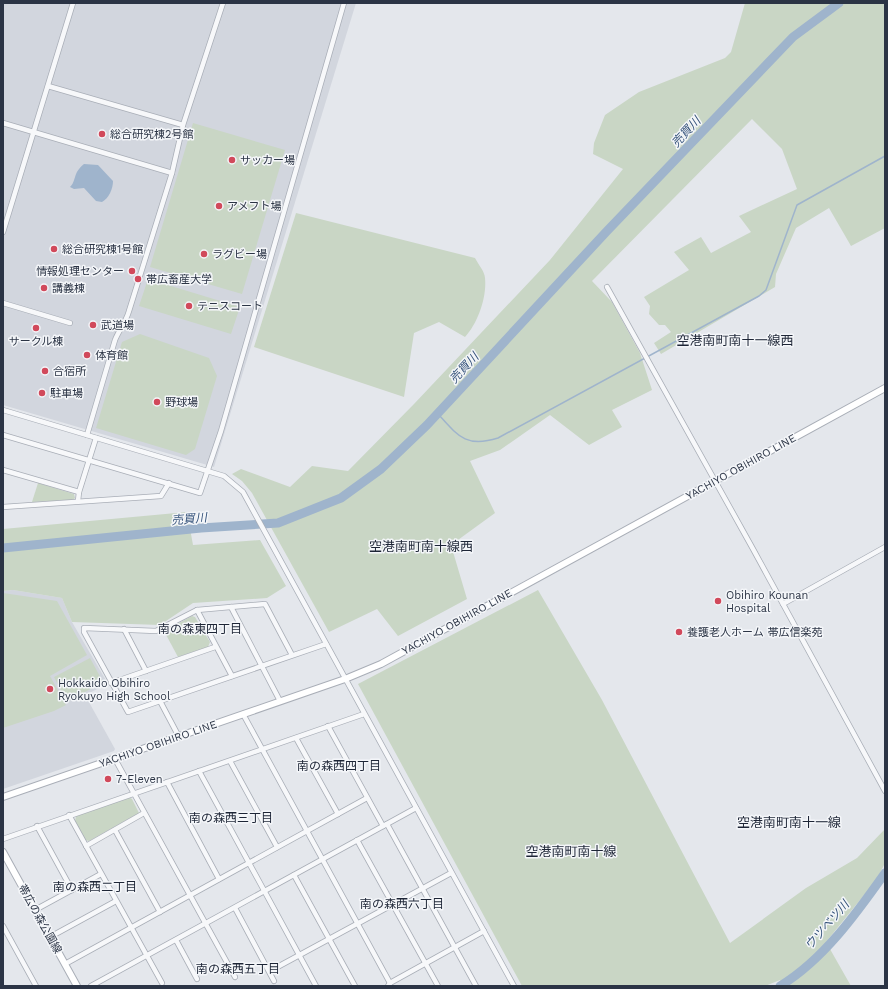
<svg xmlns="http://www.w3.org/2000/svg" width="888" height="989" viewBox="0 0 888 989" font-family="'Work Sans','Noto Sans JP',sans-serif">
<rect width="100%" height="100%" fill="#e4e7ec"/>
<!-- built -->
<g fill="#d2d6de">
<polygon points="3,3 356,3 214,467 3,405"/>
<polygon points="13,590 62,598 72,622 108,684 85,695 115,749 114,751 3,789 3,591"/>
</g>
<!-- green -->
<g fill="#c9d6c5">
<polygon points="745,3 885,3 885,228 851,246 829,208 796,228 776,274 775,287 661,354 654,343 671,332 665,325 659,325 649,314 650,306 644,297 689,270 674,252 701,237 711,253 751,232 739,216 797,189 782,149 752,119 592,281 612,302 640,353 652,390 612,410 622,427 589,445 550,415 500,450 470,461 495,513 451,545 467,599 398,636 377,609 329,632 252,493 242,481 232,474 241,469 290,487 312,466 348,471 414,404 550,260 623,169 593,154 594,143 605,115 639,92 725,58 731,52"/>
<polygon points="193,123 285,150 242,294 150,267"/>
<path d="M296 213 475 258C478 264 485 272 485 278 487 297 478 323 465 337L439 322 414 333 404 397 254 347Z"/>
<polygon points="148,279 240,307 231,334 139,306"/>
<polygon points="140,334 209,358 217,376 195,449 186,455 96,428 122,342"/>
<polygon points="38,483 74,494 75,498 73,500 32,502"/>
<polygon points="187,512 193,545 260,540 286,586 267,598 193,603 160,625 72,622 62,598 13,590 3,591 3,529"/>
<polygon points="538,590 602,700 730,943 806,888 857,858 885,829 885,863 877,879 826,942 851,986 783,986 780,980 765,986 522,986 358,684"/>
<polygon points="3,593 57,601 87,655 50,676 66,705 54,711 3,728"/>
<polygon points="192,616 195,617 210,642 208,647 178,657 164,631"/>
<polygon points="90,658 103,682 67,702 54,677"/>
<polygon points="129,797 132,799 139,813 89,841 85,840 75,821 76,816"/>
</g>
<!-- water -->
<path fill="#9fb4cc" d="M84 164 98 165 113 181C113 189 109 198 102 202L96 201 84 188 74 189 70 187C77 180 72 174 84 164Z"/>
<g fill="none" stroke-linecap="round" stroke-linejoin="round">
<!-- stream -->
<path stroke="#9fb4cc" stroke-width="1.5" d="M438 414C458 436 466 448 498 438L759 296 766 290 797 205 885 156"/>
<!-- river -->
<g stroke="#9fb4cc" stroke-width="9">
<polyline points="3,548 201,528 278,523 341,498 381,469 427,425 607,231 793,37 839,3"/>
<path d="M780 986C823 960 856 914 885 873"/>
</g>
<defs>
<g id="minor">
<polyline points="48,86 183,125"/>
<polyline points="3,123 172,173"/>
<polyline points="3,232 73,3"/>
<polyline points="607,287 753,549 885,791"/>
<polyline points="3,303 70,323"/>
<polyline points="3,410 224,476 243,492 514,986"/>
<polyline points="3,435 200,493 221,431 344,3"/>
<path d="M87 435 115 340C119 330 126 322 129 311L172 173 183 125 223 3"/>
<polyline points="3,470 79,492"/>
<polyline points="78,501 79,492 96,438"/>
<polyline points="3,507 161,496 169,483"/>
<polyline points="783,604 885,547"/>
<polyline points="231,607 280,701"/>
<polyline points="197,610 232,676"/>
<polyline points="124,629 146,671"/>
<polyline points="292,655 265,604 197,610 156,631 84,628 84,632 128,712 326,644"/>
<polyline points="111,683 215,647"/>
<polyline points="160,701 179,737"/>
<polyline points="243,714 390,983"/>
<polyline points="328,726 383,826"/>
<polyline points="296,738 338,814"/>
<polyline points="115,759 235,977"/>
<polyline points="230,761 277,847"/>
<polyline points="199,771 316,986"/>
<polyline points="167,782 219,879"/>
<polyline points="69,815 162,983"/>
<polyline points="387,824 476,986"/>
<polyline points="37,826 72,890"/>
<polyline points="115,830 160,912"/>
<polyline points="3,839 364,714"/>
<polyline points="357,840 438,986"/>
<polyline points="86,846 144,813"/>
<polyline points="294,875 355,986"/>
<polyline points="235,908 274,981"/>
<polyline points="35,910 101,874"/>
<polyline points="3,926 36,986"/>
<polyline points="50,937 116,901"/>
<polyline points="176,940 197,979"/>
<polyline points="65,964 367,798"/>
<polyline points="270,971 451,873"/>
<polyline points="91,986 416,808"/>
<polyline points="388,986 390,983 484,931"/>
</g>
<g id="secondary">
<polyline points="3,797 345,679 381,664 885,388"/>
<polyline points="3,852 77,986"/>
</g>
</defs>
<!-- minor casing -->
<use href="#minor" stroke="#a9aeb7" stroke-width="6"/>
<!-- secondary casing -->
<use href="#secondary" stroke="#a9aeb7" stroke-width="8"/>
<!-- minor -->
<use href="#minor" stroke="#f7f8fa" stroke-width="4.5"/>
<!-- secondary -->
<use href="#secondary" stroke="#fff" stroke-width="6"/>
</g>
<!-- markers -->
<g fill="#d1495b" stroke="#f4f6f9" stroke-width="1.5">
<circle cx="102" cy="134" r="4"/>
<circle cx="232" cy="160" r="4"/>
<circle cx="219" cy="206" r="4"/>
<circle cx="54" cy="249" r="4"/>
<circle cx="204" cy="254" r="4"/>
<circle cx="132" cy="271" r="4"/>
<circle cx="138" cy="279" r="4"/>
<circle cx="44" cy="288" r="4"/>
<circle cx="189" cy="306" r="4"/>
<circle cx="93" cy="325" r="4"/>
<circle cx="36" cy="328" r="4"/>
<circle cx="87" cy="355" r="4"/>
<circle cx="45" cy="371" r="4"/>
<circle cx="42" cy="393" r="4"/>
<circle cx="157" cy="402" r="4"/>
<circle cx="718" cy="601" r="4"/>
<circle cx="679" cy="632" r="4"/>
<circle cx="50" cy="689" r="4"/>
<circle cx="108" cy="779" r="4"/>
</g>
<g text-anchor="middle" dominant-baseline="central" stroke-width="3" stroke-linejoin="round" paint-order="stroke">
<!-- poi labels -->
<g font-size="11" fill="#2b3445" stroke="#f4f6f9" text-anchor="start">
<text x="110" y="134">総合研究棟2号館</text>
<text x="240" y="160">サッカー場</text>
<text x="227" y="206">アメフト場</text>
<text x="62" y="249">総合研究棟1号館</text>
<text x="212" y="254">ラグビー場</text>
<text x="124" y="271" text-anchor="end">情報処理センター</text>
<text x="146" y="279">帯広畜産大学</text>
<text x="52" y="288">講義棟</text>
<text x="197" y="306">テニスコート</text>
<text x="101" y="325">武道場</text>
<text x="36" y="341" text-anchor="middle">サークル棟</text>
<text x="95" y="355">体育館</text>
<text x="53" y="371">合宿所</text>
<text x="50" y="393">駐車場</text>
<text x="165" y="402">野球場</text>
<text x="726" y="595">Obihiro Kounan<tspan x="726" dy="13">Hospital</tspan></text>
<text x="687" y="632">養護老人ホーム 帯広信楽苑</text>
<text x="58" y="683">Hokkaido Obihiro<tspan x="58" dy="13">Ryokuyo High School</tspan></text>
<text x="116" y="779">7-Eleven</text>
</g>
<!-- street labels -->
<g font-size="11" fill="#2b3445" stroke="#f4f6f9">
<text transform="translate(741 467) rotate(-29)">YACHIYO OBIHIRO LINE</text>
<text transform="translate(457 622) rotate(-29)">YACHIYO OBIHIRO LINE</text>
<text transform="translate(158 744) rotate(-19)">YACHIYO OBIHIRO LINE</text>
<text transform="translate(40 919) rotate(61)">帯広の森公園線</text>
</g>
<!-- water labels -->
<g font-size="12" font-style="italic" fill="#34527a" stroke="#f4f6f9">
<text transform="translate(686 132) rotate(-47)">売買川</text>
<text transform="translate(464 368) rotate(-47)">売買川</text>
<text transform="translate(189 519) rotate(-5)">売買川</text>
<text transform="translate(827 925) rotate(-49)">ウツベツ川</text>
</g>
<!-- neighbourhood labels -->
<g font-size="12" fill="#1d2536" stroke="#f4f6f9">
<text x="200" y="629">南の森東四丁目</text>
<text x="339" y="766">南の森西四丁目</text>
<text x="231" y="818">南の森西三丁目</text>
<text x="95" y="887">南の森西二丁目</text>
<text x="402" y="904">南の森西六丁目</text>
<text x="238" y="969">南の森西五丁目</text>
</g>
<!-- quarter labels -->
<g font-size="13" fill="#1d2536" stroke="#f4f6f9">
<text x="735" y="340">空港南町南十一線西</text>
<text x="421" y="546">空港南町南十線西</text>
<text x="789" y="822">空港南町南十一線</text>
<text x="571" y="851">空港南町南十線</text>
</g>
</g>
<!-- border -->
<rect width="888" height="989" fill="none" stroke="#2b3445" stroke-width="8"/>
</svg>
